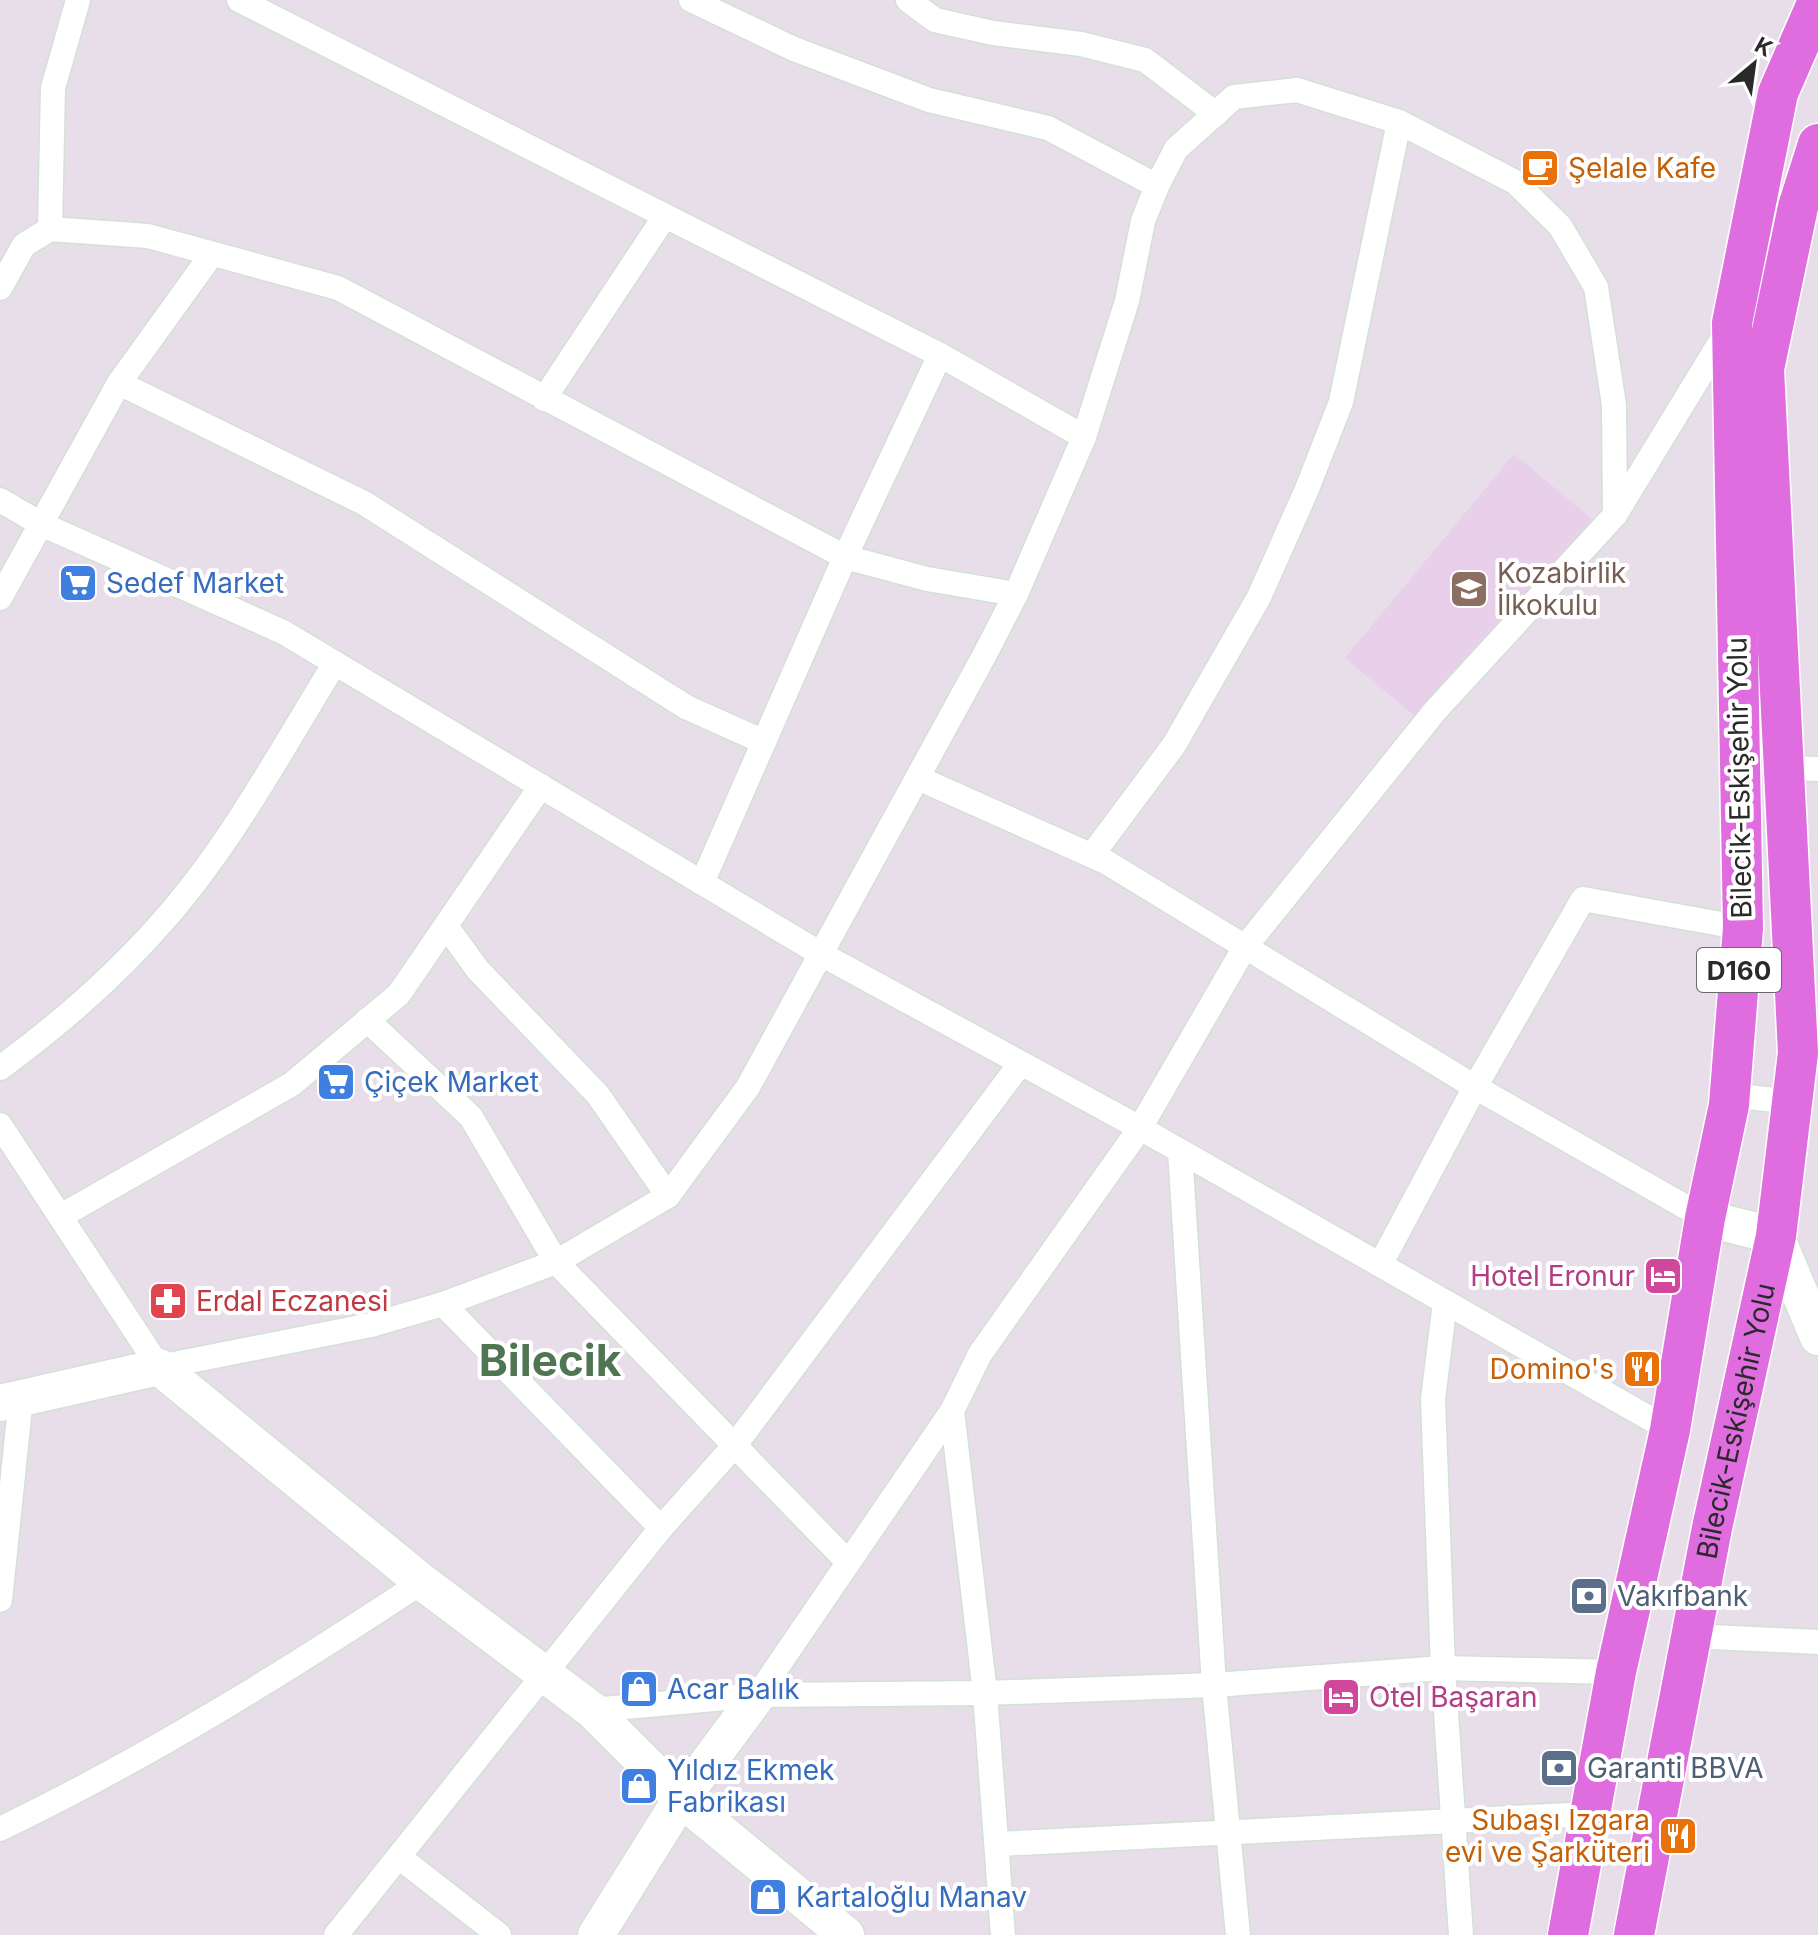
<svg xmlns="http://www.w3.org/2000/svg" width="1818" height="1935" viewBox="0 0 1818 1935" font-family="Inter,sans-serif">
<rect width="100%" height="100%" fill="#e8deea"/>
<!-- education -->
<polygon fill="#e8cfea" points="1514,454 1592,519 1423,723 1345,658"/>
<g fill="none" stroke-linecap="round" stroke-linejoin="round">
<defs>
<g id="street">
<polyline points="239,0 940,355 1084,437"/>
<polyline points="691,0 794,49 929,100 1048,128 1157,186"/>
<polyline points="908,0 935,20 993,33 1081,44 1145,60 1216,114"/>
<polyline points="50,229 53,88 78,0"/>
<polyline points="0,288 24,245 50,229 148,236 338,288 845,557 927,579 1016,594"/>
<polyline points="119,383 364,503 686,707 764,742"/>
<polyline points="544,399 665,216"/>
<polyline points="0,500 41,524 283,632 821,954 1140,1128 1670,1430"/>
<polyline points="0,598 119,383 212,254"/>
<polyline points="1782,768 1818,769"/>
<polyline points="918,778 1106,862 1475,1087 1705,1218"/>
<polyline points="1092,855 1174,745 1259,597 1307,489 1341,402 1399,122"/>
<polyline points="702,883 845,557 940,355"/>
<polyline points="446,926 478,970 598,1095 668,1196"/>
<polyline points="367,1020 471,1117 556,1262 847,1561"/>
<path d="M0 1068C63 1022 120 972 171 912 235 837 283 747 335 663"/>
<polyline points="1729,1095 1793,1102"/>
<polyline points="0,1125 159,1367 371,1325 443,1304 556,1262 668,1196 748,1087 984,656 1016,594 1084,437 1127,301 1143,221 1157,186 1176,149 1234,97 1297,90 1399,122 1515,182 1560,226 1596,287 1614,405 1615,515"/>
<polyline points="1180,1151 1214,1685 1238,1935"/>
<polyline points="61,1216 292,1084 399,994 541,786"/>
<polyline points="1380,1265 1475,1087 1583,899 1743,928"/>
<polyline points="1445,1302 1433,1399 1443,1668 1461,1935"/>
<polyline points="443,1304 661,1528"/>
<polyline points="952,1411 985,1693 1003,1935"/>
<polyline points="0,1600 21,1398"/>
<polyline points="1691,1636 1818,1642"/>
<polyline points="758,1695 952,1411 980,1354 1140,1128 1245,947 1435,711 1615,515 1729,328"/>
<polyline points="592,1710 758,1695 985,1693 1214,1685 1443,1668 1616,1672"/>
<path d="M0 1829C149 1757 284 1673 422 1582"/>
<polyline points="999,1844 1590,1814"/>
<polyline points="399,1857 499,1935"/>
<polyline points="336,1935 661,1528 735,1445 1020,1064"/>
</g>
<g id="secondary">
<polyline points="1705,1218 1776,1236 1818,1337"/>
<polyline points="0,1403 159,1367 422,1582 592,1710 681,1799 846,1935"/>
<polyline points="596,1935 681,1799 758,1695"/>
</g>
<g id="primary">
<polyline points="1568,1935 1616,1672 1670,1430 1705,1218 1729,1105 1743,928 1732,323 1778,93 1818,1"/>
<path id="s1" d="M1634 1935 1712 1528 1776 1236 1798 1053 1764 369 1798 207 1818 144"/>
</g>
</defs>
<!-- street casing -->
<use href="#street" stroke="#d3e1d4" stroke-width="27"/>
<!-- secondary casing -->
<use href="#secondary" stroke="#d3e1d4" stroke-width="39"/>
<!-- primary casing -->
<use href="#primary" stroke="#fff" stroke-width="43"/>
<!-- street -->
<use href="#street" stroke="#fff" stroke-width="24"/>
<!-- secondary -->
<use href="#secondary" stroke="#fff" stroke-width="36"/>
<!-- primary -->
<use href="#primary" stroke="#df6ddf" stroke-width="40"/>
</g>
<!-- icons -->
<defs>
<symbol id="cafe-square" viewBox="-11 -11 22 22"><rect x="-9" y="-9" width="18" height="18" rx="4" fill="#e8710a" stroke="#fff"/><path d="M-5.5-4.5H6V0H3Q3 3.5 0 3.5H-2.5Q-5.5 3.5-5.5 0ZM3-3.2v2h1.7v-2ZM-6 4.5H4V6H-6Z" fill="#fff"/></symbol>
<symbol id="supermarket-square" viewBox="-11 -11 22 22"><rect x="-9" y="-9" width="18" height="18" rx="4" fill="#3f7fe0" stroke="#fff"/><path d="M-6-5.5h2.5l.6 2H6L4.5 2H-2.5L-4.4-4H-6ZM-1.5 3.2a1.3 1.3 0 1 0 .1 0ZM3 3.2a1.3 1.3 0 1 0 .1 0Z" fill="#fff"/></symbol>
<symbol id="school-square" viewBox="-11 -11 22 22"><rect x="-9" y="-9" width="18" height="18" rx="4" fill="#8d6e63" stroke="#fff"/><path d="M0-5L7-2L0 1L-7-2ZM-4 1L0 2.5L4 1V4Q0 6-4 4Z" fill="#fff"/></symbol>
<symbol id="hotel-square" viewBox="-11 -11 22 22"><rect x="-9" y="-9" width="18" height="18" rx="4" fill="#d1479c" stroke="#fff"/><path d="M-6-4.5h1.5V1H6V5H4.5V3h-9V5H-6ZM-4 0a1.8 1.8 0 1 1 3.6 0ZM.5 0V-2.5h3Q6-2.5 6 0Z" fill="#fff"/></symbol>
<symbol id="pharmacy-square" viewBox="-11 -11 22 22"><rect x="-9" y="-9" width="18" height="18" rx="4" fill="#e0444e" stroke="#fff"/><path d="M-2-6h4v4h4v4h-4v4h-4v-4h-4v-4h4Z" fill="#fff"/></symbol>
<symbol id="restaurant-square" viewBox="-11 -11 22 22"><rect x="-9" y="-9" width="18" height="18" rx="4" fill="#e8710a" stroke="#fff"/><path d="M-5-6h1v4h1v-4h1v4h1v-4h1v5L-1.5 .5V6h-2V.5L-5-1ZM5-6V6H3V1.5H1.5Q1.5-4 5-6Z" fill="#fff"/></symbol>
<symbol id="bank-square" viewBox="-11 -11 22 22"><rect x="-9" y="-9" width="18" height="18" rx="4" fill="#5c6f8a" stroke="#fff"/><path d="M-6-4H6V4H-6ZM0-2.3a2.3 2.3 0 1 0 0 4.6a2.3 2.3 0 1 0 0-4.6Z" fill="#fff"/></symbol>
<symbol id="shop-square" viewBox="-11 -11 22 22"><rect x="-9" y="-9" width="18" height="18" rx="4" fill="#3f7fe0" stroke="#fff"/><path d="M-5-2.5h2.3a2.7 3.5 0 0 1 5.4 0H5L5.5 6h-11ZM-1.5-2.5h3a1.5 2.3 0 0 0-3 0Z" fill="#fff"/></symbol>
</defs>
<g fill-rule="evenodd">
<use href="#cafe-square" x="1518" y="146" width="44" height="44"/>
<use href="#supermarket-square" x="56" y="561" width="44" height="44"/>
<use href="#school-square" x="1447" y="567" width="44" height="44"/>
<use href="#supermarket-square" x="314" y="1060" width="44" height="44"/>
<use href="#hotel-square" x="1641" y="1254" width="44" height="44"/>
<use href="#pharmacy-square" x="146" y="1279" width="44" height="44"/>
<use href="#restaurant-square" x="1620" y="1347" width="44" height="44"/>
<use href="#bank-square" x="1567" y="1574" width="44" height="44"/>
<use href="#shop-square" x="617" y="1667" width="44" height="44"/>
<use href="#hotel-square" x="1319" y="1675" width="44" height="44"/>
<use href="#bank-square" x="1537" y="1746" width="44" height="44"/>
<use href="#shop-square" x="617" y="1764" width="44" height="44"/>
<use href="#restaurant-square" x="1656" y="1814" width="44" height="44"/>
<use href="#shop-square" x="746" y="1875" width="44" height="44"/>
</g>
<g text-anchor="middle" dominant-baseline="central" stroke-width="8" stroke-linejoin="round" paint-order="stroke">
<!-- shield labels -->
<rect fill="#fff" stroke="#6a6a6a" stroke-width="2" x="1697" y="948" width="84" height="44" rx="6"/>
<g font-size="26" font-weight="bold" fill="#2a2a2a">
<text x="1739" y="970">D160</text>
</g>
<!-- food labels -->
<g font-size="28" fill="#c56008" stroke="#fff" text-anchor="end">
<text x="1568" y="168" text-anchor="start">Şelale Kafe</text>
<text x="1614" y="1369">Domino's</text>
<text x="1650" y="1820">Subaşı Izgara<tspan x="1650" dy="32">evi ve Şarküteri</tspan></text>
</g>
<!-- education labels -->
<g font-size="28" fill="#785e54" stroke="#fff" text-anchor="start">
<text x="1497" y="573">Kozabirlik<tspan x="1497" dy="32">İlkokulu</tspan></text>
</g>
<!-- shop labels -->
<g font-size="28" fill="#366cbe" stroke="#fff" text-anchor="start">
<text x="106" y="583">Sedef Market</text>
<text x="364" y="1082">Çiçek Market</text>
<text x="667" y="1689">Acar Balık</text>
<text x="667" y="1770">Yıldız Ekmek<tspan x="667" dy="32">Fabrikası</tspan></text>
<text x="796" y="1897">Kartaloğlu Manav</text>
</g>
<!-- street labels -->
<g font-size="28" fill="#2a2a2a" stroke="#fff">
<text transform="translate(1739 778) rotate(-91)">Bilecik-Eskişehir Yolu</text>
<text stroke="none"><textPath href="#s1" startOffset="524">Bilecik-Eskişehir Yolu</textPath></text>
</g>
<!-- hotel labels -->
<g font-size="28" fill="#b23c85" stroke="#fff" text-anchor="end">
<text x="1635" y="1276">Hotel Eronur</text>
<text x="1369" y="1697" text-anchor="start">Otel Başaran</text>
</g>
<!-- health labels -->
<g font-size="28" fill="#be3a42" stroke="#fff" text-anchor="start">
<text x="196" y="1301">Erdal Eczanesi</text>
</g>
<!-- service labels -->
<g font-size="28" fill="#4e5e75" stroke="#fff" text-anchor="start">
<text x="1617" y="1596">Vakıfbank</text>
<text x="1587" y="1768">Garanti BBVA</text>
</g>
<!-- town labels -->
<g font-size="44" font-weight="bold" fill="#507552" stroke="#fff">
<text x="550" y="1360">Bilecik</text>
</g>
</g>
<!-- north arrow -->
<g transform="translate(1754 64) rotate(29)" stroke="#ffffff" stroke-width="6" paint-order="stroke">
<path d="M0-6L14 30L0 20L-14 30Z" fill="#2a2a2a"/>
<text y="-12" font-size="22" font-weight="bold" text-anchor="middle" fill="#2a2a2a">K</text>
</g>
</svg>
